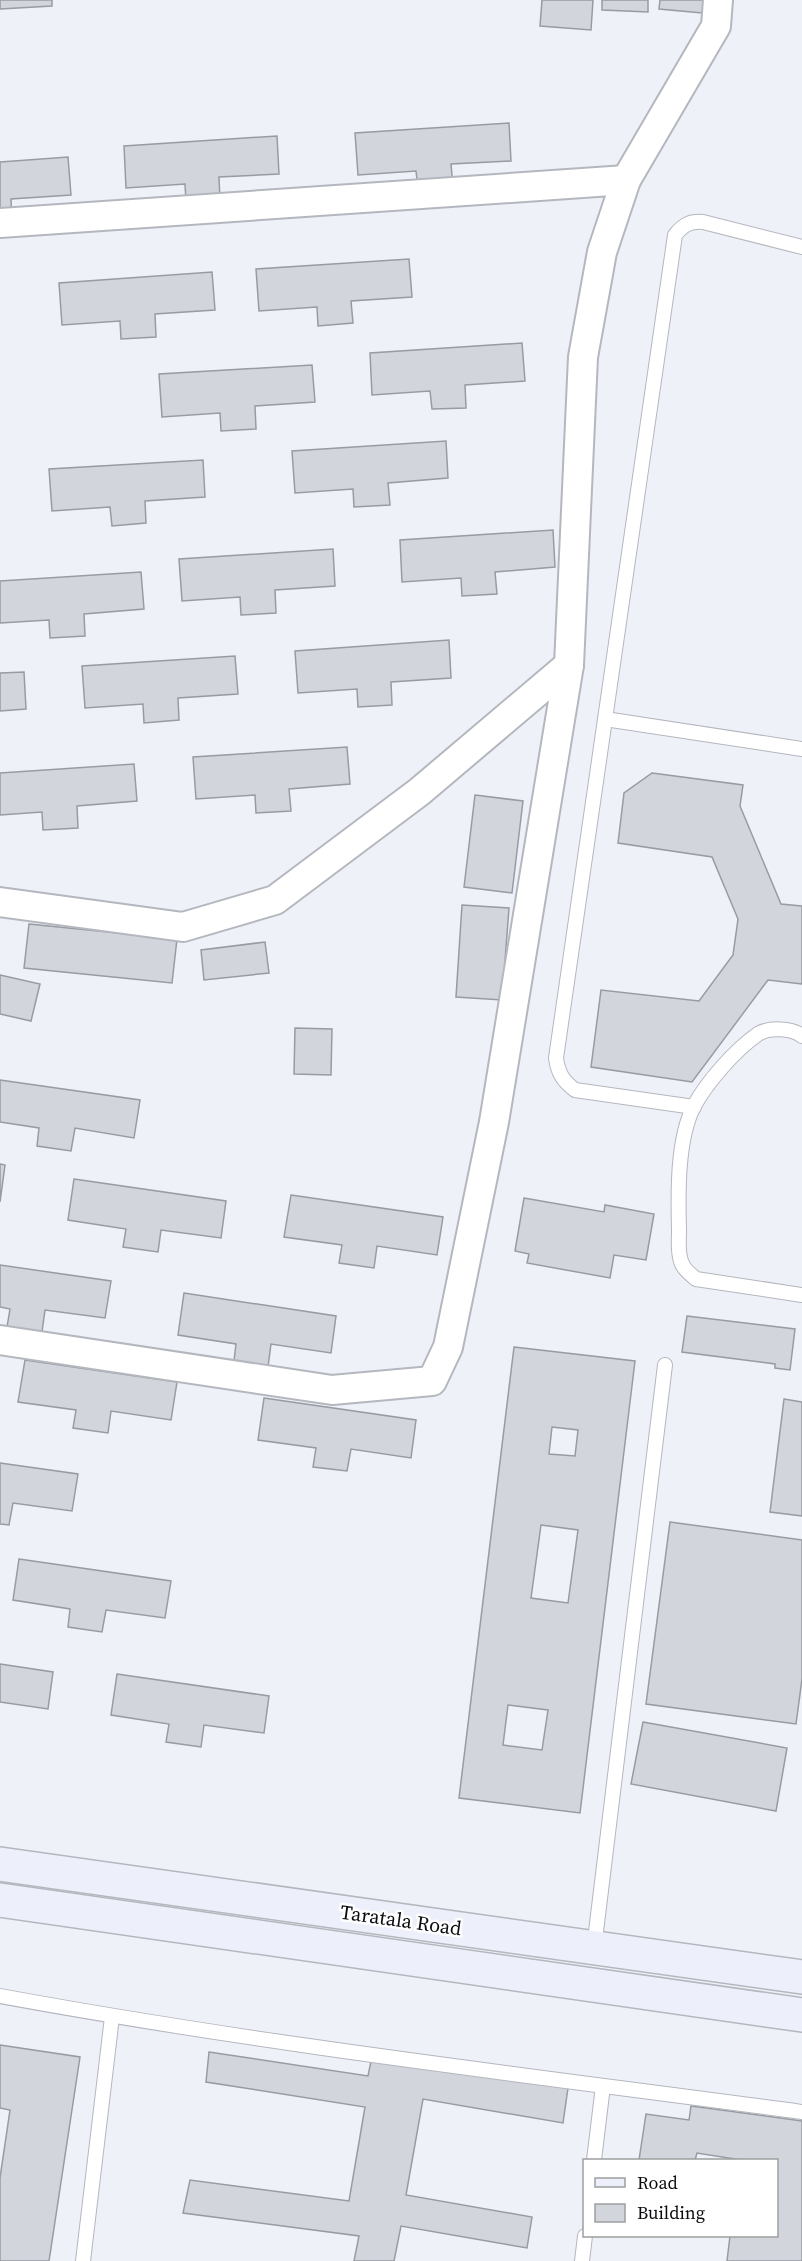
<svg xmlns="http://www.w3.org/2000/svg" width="802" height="2261" viewBox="0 0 802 2261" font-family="'Source Serif 4',serif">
<rect width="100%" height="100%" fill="#eff1f9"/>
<!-- building -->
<g fill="#d3d5dd" stroke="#989ba2" stroke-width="1.5" fill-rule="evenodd">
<polygon points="0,0 52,0 52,6 0,9"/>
<polygon points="542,0 593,0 591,30 540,26"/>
<polygon points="602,0 648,0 648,12 602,10"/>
<polygon points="660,0 714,0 713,14 659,9"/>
<polygon points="509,123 511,161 451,164 453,187 418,189 416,171 358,175 355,133"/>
<polygon points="277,136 279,174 219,177 220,200 186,202 185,184 126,188 124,146"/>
<polygon points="68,157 71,195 11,199 12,221 0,222 0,162"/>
<polygon points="409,259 412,297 351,301 353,323 318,326 317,307 259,311 256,269"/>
<polygon points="212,272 215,310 155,314 156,337 121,339 120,321 62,325 59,283"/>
<polygon points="522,343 525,381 465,385 466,408 432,409 430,391 372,395 370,353"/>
<polygon points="312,365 315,402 255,406 256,429 221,431 220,413 162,417 159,374"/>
<polygon points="446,441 448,478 388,483 390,505 354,507 353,489 295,493 292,451"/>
<polygon points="203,460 205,497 145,501 146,523 112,526 110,507 52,511 49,469"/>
<polygon points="553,530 555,567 495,572 497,594 462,596 461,578 402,582 400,540"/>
<polygon points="333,549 335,586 275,590 276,613 241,615 240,597 182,601 179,559"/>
<polygon points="141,572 144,609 84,614 85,636 50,638 49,620 0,623 0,581"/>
<polygon points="449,640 451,678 391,682 392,705 358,707 357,689 298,693 295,651"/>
<polygon points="235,656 238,694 178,698 179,720 144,723 143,704 85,708 82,666"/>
<polygon points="24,672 26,709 0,711 0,673"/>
<polygon points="347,747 350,784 289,789 291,811 256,813 255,795 196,799 193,757"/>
<polygon points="134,764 137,801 77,806 78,828 43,830 42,812 0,815 0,773"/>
<polygon points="652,773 743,785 740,806 781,904 802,906 802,984 768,980 692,1082 591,1067 601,990 699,1001 733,955 738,919 712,857 618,843 624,793"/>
<polygon points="475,795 523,801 512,893 464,887"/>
<polygon points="462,905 509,908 502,1000 456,997"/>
<polygon points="29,924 177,939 172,983 24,968"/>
<polygon points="265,942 269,973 204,980 201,950"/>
<polygon points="0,975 40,984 31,1021 0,1014"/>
<polygon points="295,1028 332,1029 331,1075 294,1074"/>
<polygon points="0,1080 140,1100 134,1138 75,1128 71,1151 37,1146 39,1128 0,1122"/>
<polygon points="0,1164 5,1165 0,1202"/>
<polygon points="74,1179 226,1201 221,1238 161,1230 158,1252 123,1247 126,1229 68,1220"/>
<polygon points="291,1195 443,1217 437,1255 377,1246 374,1268 339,1263 342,1245 284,1237"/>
<polygon points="524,1198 604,1212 605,1205 654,1214 646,1260 614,1255 610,1278 527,1263 529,1254 515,1251"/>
<polygon points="0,1265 111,1281 105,1318 45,1310 42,1332 7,1327 10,1309 0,1307"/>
<polygon points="184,1293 336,1316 331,1353 271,1344 268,1367 234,1361 236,1344 178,1335"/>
<polygon points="687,1316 795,1329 790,1370 775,1368 775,1364 682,1352"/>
<path d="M514 1347 635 1361 580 1813 459 1798ZM552 1427 578 1430 575 1456 549 1454ZM541 1525 578 1530 568 1603 531 1598ZM508 1705 548 1710 542 1750 503 1745Z"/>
<polygon points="25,1360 177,1382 171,1420 111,1411 108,1433 73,1428 76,1410 18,1402"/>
<polygon points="264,1398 416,1420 411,1458 351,1449 347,1471 313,1467 316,1448 258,1440"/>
<polygon points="784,1399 802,1402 802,1516 770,1512"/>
<polygon points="0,1463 78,1474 72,1511 13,1503 9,1525 0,1524"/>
<polygon points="670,1522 802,1540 802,1679 796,1724 646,1704"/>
<polygon points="19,1559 171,1581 165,1618 106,1610 102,1632 68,1627 70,1609 13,1600"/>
<polygon points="0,1664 53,1672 48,1709 0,1702"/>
<polygon points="117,1674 269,1696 264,1733 204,1725 201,1747 166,1742 169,1724 111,1715"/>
<polygon points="643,1722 787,1748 776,1811 631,1784"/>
<polygon points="0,2045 80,2057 49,2261 0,2261 0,2178 10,2110 0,2108"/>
<polygon points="209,2052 368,2076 371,2061 568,2088 563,2123 423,2099 406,2195 532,2217 527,2248 401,2226 394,2261 354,2261 359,2236 183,2213 190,2180 349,2201 365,2107 206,2082"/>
<polygon points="691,2106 802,2121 802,2261 727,2261 730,2236 776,2236 776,2160 741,2160 697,2153 695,2160 639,2160 646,2114 689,2120"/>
</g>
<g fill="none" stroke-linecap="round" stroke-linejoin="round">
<defs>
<g id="service">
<polyline points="605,719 802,749"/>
<path d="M802 1036C792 1028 769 1027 758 1034 735 1050 707 1082 694 1106 677 1139 678 1193 679 1230 679 1238 678 1249 680 1257 681 1267 689 1273 696 1279L802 1295"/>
<path d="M694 1107 575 1090C563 1081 558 1073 556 1058L675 235C683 225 690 221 703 222L802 247"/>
<polyline points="594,1948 665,1365"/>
<path d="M0 1996C266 2045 534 2076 802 2112"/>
<polyline points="594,2160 603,2086"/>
<polyline points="83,2261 112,2017"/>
<polyline points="582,2261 585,2236"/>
</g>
<g id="minor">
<polyline points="626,180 716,26 718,0"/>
<polyline points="0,223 626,180 602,252 583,357 569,665 494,1122 448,1347 432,1381 332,1390 0,1340"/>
<polyline points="0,902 183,927 275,900 419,792 569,665"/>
</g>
<g id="secondary">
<polyline points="0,1864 802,1977"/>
<polyline points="0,1900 802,2015"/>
</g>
</defs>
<!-- service casing -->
<use href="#service" stroke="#b5b7bf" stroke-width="16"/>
<!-- minor casing -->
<use href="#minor" stroke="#b5b7bf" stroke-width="32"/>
<!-- secondary casing -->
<use href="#secondary" stroke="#b5b7bf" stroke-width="36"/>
<!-- service -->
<use href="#service" stroke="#fff" stroke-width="14"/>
<!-- minor -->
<use href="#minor" stroke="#fff" stroke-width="28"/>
<!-- secondary -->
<use href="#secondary" stroke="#edf0fa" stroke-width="33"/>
</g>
<g text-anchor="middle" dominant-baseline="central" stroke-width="5" stroke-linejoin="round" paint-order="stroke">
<!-- street labels -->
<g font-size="20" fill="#0b0c0f" stroke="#fff">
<text transform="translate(401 1920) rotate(8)">Taratala Road</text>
</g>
</g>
<!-- legend -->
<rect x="583" y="2159" width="195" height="78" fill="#ffffff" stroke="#9d9e9f" stroke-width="1.5"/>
<rect x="595" y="2178" width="30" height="9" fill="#edf0fa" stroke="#9d9e9f" stroke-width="1.5"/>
<text x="637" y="2189" font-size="18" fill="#0b0c0f">Road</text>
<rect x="595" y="2204" width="30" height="18" fill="#d3d5dd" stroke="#9d9e9f" stroke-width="1.5"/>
<text x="637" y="2219" font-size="18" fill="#0b0c0f">Building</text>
</svg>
